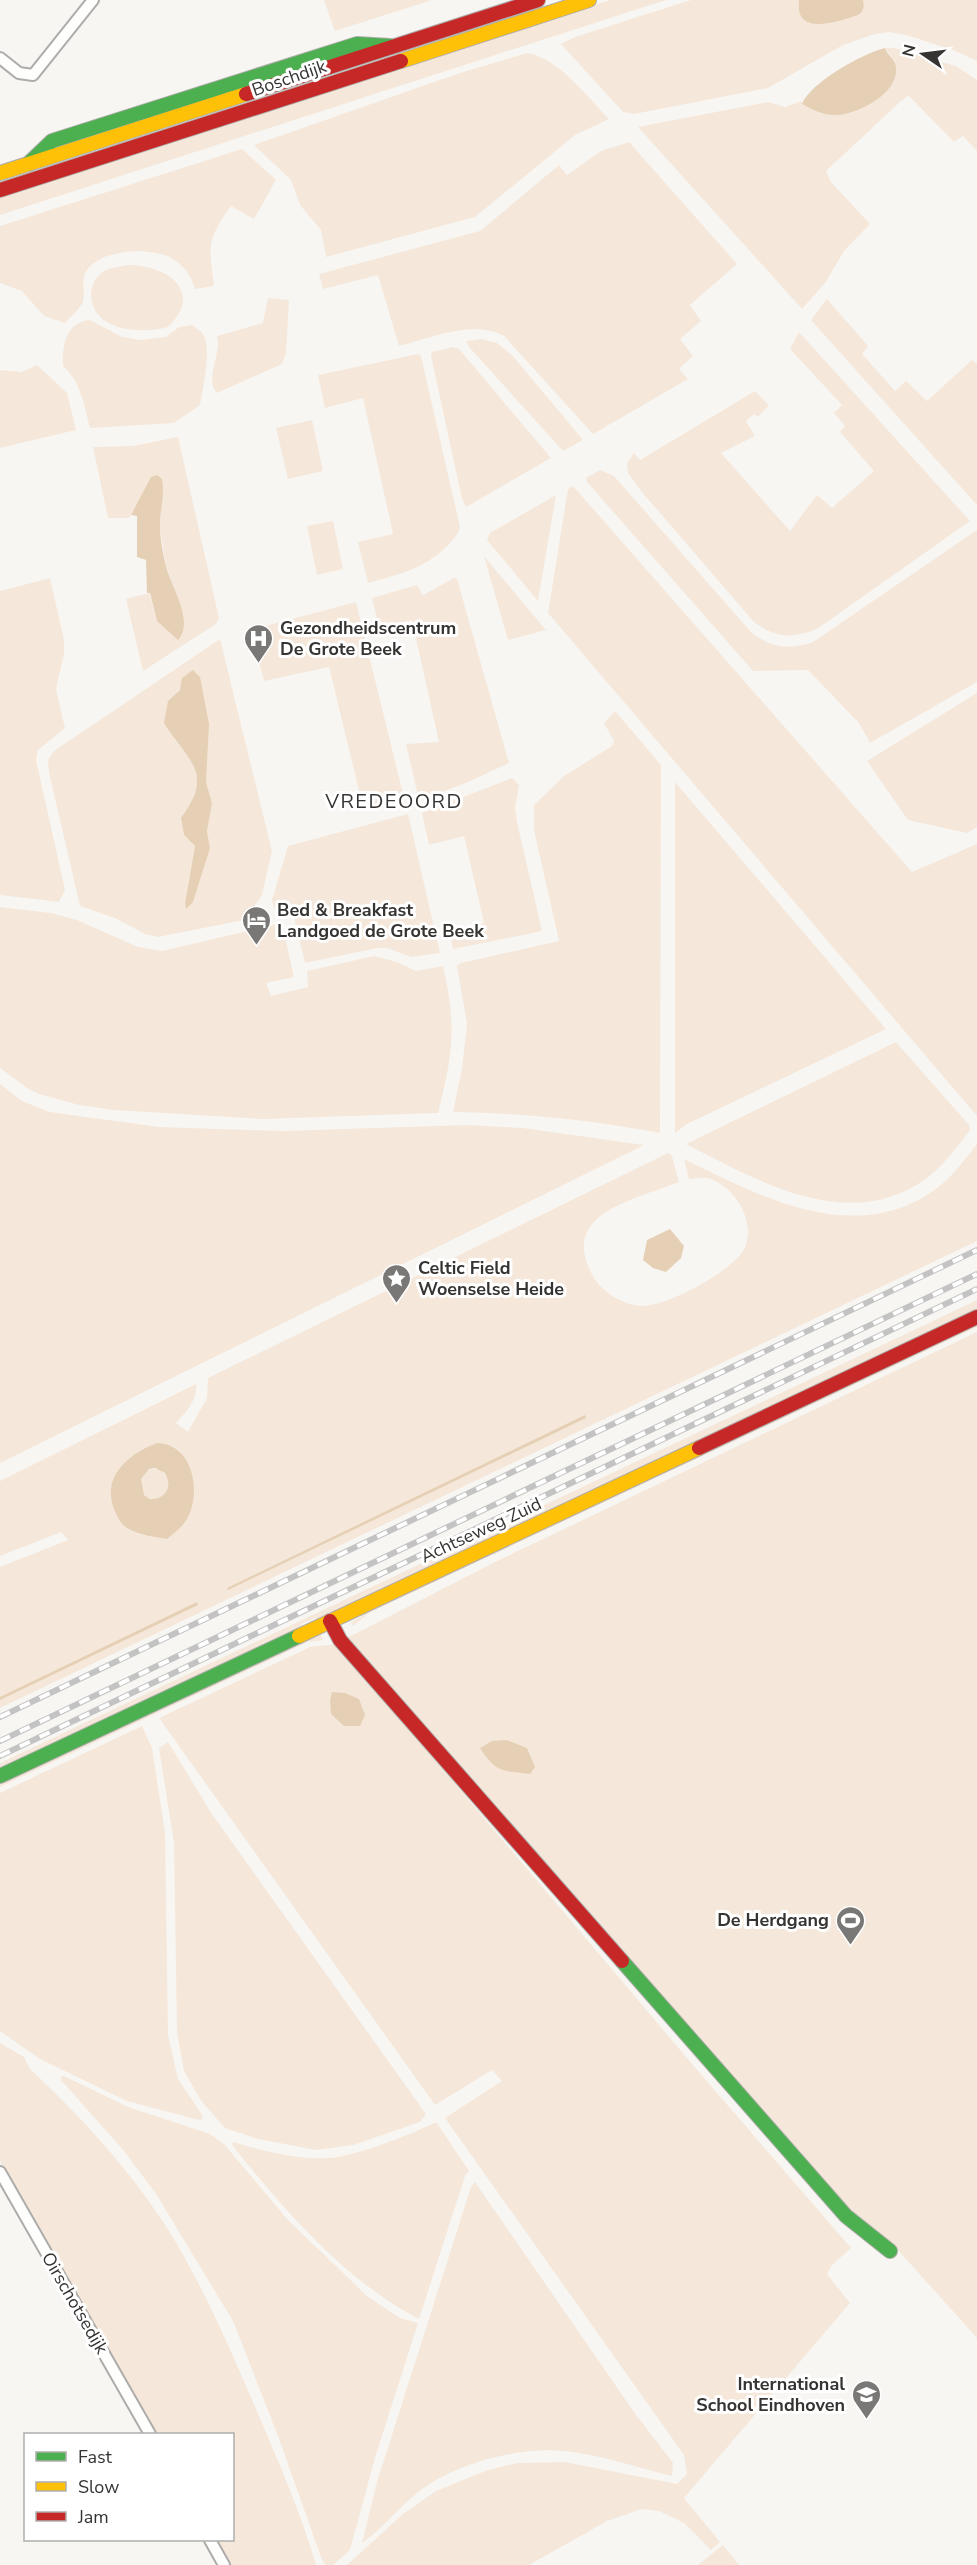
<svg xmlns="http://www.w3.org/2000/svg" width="977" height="2565" viewBox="0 0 977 2565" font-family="'Nunito Sans',sans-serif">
<rect width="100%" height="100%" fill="#f8f6f3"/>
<!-- green -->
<g fill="#f5e8da" fill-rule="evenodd">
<polygon points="324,0 432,0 335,31"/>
<polygon points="610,0 666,0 0,215 0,197"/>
<polygon points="691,0 799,0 798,7 864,5 863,0 977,0 977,61 953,50 906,35 889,32 875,34 843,45 768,88 634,114 623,112 561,44 575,37"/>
<polygon points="885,48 894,48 956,66 977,80 977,151 963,136 954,142 910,97 908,96 901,101 826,171 831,182 870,224 844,251 825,283 802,309 638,127 768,102 785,107 802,101 802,104 810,108 894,62"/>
<path d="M527 53C559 58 587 97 609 119L575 135 475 217 326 257 321 230 300 205 291 180 254 145 457 74Z"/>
<path d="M629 142 737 264 690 305 701 321 680 339 693 356 679 369 688 379 593 434 504 336C473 319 431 338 399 346L378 275 323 289 319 274 480 231 559 165 567 175 601 151Z"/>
<path d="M242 149 276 180 254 219 231 206C206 242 209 244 214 286L195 289C191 275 183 264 169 257 148 247 102 249 87 270 80 280 86 291 83 302 80 309 70 317 65 323L44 316 22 291 0 283V226Z"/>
<path d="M127 265C165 264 206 291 168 327 151 332 122 332 107 322 90 312 85 289 100 274 107 268 118 267 127 265Z"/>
<path d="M268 298 289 300 286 353 282 364 217 393C204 379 222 353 217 336L263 323Z"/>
<polygon points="827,299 868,346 862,354 895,391 906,381 927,401 972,360 977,364 977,505 811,320"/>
<path d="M90 320 122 337 141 340 166 337 179 327 192 325C196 328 200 330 203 334 212 349 203 388 200 405L174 423 90 428C84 405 81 382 63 366 62 345 66 322 90 320Z"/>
<path d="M799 332 970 521 817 629C793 639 775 638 754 622L641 491 628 473 627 463 634 453 640 460 755 391 769 405 758 417 754 414 746 421 755 436 721 453 790 531 817 495 832 508 874 471 840 432 845 426 834 413 842 405 790 349Z"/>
<polygon points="482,339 497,343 512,355 583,440 563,451 469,347 466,341"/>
<polygon points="453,347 459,349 551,458 466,507 462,499 431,356 432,352"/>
<path d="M418 354 421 356 460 527C458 536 451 542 444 549 421 570 397 575 368 583L358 542 393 534 363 398 325 408 318 375Z"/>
<polygon points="37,365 67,393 76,430 0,448 0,370 21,372"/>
<polygon points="312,420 323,471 288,479 276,428"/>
<polygon points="178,437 219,618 216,624 143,671 126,599 149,593 157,621 184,617 166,566 160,527 162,479 136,506 129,518 108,518 93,447 133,446"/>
<path d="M600 470 614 476 751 632C771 648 789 650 813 642L977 530V682L870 743 859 723 808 670 753 671 587 482 586 478Z"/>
<polygon points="573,486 912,872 977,844 977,1116 548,613 568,489"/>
<polygon points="556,495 538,601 487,540 490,533"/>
<polygon points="333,521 343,569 317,575 307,526"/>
<polygon points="484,556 546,630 508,640"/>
<polygon points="50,578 64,640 64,654 56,689 65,728 38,750 36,760 65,890 59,902 0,895 0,591"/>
<polygon points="454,578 457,579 509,763 466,783 419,800 406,744 439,742 412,620 379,627 372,598 417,585 423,595"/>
<polygon points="356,602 405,802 364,811 329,667 264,681 250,630"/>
<path d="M220 639 272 851 262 895 244 920 158 937 145 934 115 918 80 906 49 773 48 760 54 751ZM180 690 206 756V782L212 803 207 831 210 848 185 903 195 846 184 835 181 819 191 804 198 782 194 762 175 740 168 701Z"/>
<polygon points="977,693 977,827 967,833 908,820 867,761"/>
<path d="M615 711 661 765 660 1133C590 1120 523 1113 453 1112L462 1069 467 1024 457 966 461 963 559 941 534 830V805L564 776 612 746 614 741 604 723Z"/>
<polygon points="512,778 519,785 515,808 517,822 542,931 453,949 449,931 484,923 464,836 429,845 422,813"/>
<polygon points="675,782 886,1029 687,1124 675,1133"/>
<path d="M408 814 440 953 411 957 387 948H377L305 963 294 917C282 909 276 920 272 900L288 846Z"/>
<path d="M0 907 51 913 77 920 138 947 162 951 282 923 294 977 266 983 271 996 308 987 307 971 374 956 397 962 416 971 443 966C457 1026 453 1054 438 1113L263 1119 114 1110 79 1105 39 1094 27 1088 0 1068Z"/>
<path d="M896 1042 969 1125 970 1130C957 1147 944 1165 927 1178 849 1235 758 1181 686 1144Z"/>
<polygon points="0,1084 22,1101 50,1112 159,1127 283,1131 466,1125 523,1128 644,1145 0,1463"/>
<path d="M977 1144V1241L0 1708V1567L68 1540 61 1532 0 1556V1481L196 1384C198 1399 186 1413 176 1423L188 1432 207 1398 208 1378 668 1153 672 1156 679 1182C635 1200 556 1213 594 1278 604 1293 622 1304 640 1306 664 1308 736 1270 745 1247 756 1220 734 1185 707 1178 701 1177 695 1179 689 1179L684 1159C761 1197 857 1248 937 1188 953 1176 965 1159 977 1144ZM157 1443C200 1443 187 1493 185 1522L167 1539C155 1537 137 1536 127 1528 123 1524 120 1517 117 1513 97 1482 130 1452 157 1443Z"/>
<polygon points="977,1300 977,1310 317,1620 316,1618 301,1624 302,1627 0,1769 0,1763"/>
<polygon points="977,1325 977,1327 369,1613 353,1626 351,1622 361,1617 361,1615"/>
<polygon points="977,1332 977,2338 897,2249 851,2210 347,1638 497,1561"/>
<circle cx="154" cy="1484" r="15"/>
<polygon points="320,1634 323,1640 308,1642 0,1787 0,1784"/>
<polygon points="337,1644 698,2071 851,2248 832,2265 827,2274 850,2303 684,2498 720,2542 711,2550 684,2523 659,2511 642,2509 607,2521 529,2565 347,2565 403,2514 436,2491 488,2470 517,2463 565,2462 677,2484 687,2474 684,2455 445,2118 502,2081 492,2070 435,2105 159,1718 310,1647"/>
<polygon points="142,1726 152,1748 165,1832 168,2035 178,2079 201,2113 203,2119 199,2120 127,2101 40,2059 0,2031 0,1793"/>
<polygon points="168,1742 212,1814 426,2114 420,2122 353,2145 316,2150 258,2139 225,2128 202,2102 184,2071 177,2033 174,1843 159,1748"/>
<path d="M0 2043 24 2057 30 2069C88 2123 142 2183 181 2251 211 2304 235 2360 259 2416 280 2465 301 2514 316 2565H231L217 2540H232V2434H157L0 2161Z"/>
<polygon points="64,2076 128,2107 210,2134 224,2144 287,2219 367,2296 400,2318 418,2323 375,2458 350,2550 333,2565 326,2565 322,2560 278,2436 233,2321 156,2194 124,2151 61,2080 61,2077"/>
<path d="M434 2123H437L469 2171 465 2176 419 2319C344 2280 285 2211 232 2145L233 2142C264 2151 297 2160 329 2158 352 2157 413 2134 434 2123Z"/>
<path d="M475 2182 634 2412 673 2463 672 2476C639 2468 597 2454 564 2451 522 2447 467 2461 431 2483 405 2499 387 2526 362 2543L377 2482 471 2187Z"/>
<polygon points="723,2545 739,2565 698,2565"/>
</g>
<!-- water -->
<g fill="#e6d0b5" fill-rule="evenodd">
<path d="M799 0H863C865 7 863 12 858 15 839 21 794 38 799 0Z"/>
<path d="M885 48C887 55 896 60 896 68 898 94 859 113 838 115 825 116 813 110 802 104 810 83 863 53 885 48Z"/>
<path d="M157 475 162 479C165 494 160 510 160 525 160 538 163 554 166 566 171 587 195 621 178 640L157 621 150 593H147L146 560 137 557V516L131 515 151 477Z"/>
<path d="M193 670 200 677 209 724 206 782 212 803 207 831 210 848 193 902 186 909 185 903 195 846 184 835 181 818C215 771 188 762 164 723L168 701 180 690 182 678Z"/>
<polygon points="670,1229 684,1246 681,1258 666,1272 653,1268 643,1260 647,1240"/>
<polygon points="585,1415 586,1418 228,1590 227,1588"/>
<path d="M157 1443C194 1443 203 1496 185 1522 180 1529 173 1534 167 1539 154 1537 138 1535 127 1528 120 1523 117 1516 114 1509 101 1476 130 1453 157 1443ZM155 1468 165 1473C173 1487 166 1499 150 1499L144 1495 141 1479 149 1469Z"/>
<polygon points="197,1602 198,1605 0,1700 0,1697"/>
<polygon points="332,1692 345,1693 359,1699 365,1715 360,1726 344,1726 331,1714 330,1700"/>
<path d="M507 1740 527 1748 535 1767 530 1774C503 1771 496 1773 480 1748L492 1741Z"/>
</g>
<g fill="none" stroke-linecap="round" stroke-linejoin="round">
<defs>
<g id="street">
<polyline points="0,58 19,73 33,75 93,0"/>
<polyline points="0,2172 150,2434"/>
<polyline points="210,2540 224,2565"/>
</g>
<g id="fast">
<polyline points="28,164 52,141 357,44 390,46"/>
<polyline points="0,1776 299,1636"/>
<polyline points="622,1961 846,2216 890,2251"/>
</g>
<g id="slow">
<polyline points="401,61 589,0"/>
<polyline points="0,173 246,94"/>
<polyline points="299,1636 699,1448"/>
</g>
<g id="jam">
<polyline points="246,94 538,0"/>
<polyline points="0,190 401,61"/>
<polyline points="699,1448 977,1317"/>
<polyline points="330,1621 340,1640 622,1961"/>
</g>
</defs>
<!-- street casing -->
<use href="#street" stroke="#aeacaa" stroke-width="14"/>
<!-- fast casing -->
<use href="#fast" stroke="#aeacaa" stroke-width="16"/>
<!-- slow casing -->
<use href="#slow" stroke="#aeacaa" stroke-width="16"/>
<!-- jam casing -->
<use href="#jam" stroke="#aeacaa" stroke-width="16"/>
<!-- street -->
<use href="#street" stroke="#fefefd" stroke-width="10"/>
<!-- fast -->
<use href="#fast" stroke="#4caf50" stroke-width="14"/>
<!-- slow -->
<use href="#slow" stroke="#ffc107" stroke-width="14"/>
<!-- jam -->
<use href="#jam" stroke="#c62828" stroke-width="14"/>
<defs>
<g id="rail">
<polyline points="0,1717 977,1250"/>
<polyline points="0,1741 977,1274"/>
<polyline points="0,1756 977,1289"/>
</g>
</defs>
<!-- rail casing -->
<use href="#rail" stroke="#c3c3c3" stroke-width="6"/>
<!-- rail -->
<use href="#rail" stroke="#fff" stroke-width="4" stroke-dasharray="11" stroke-linecap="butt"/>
</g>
<!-- icons -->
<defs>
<symbol id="hospital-pin" viewBox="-11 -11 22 30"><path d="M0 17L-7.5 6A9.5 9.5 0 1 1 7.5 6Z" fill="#7a7876" stroke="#fff"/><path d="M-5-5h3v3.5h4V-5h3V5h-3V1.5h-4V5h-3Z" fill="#fff"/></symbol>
<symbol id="hotel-pin" viewBox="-11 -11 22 30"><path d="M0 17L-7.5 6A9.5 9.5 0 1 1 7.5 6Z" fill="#7a7876" stroke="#fff"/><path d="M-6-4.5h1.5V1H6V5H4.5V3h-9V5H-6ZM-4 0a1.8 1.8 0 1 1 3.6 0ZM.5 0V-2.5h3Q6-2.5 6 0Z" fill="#fff"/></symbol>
<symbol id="sight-pin" viewBox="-11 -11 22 30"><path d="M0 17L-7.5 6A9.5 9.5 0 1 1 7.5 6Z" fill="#7a7876" stroke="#fff"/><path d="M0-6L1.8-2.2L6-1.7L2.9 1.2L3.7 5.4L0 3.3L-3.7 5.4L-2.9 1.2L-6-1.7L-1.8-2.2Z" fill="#fff"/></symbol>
<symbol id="stadium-pin" viewBox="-11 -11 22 30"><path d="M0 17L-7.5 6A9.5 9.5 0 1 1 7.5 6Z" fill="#7a7876" stroke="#fff"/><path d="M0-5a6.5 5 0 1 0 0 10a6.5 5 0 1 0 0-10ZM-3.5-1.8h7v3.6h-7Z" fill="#fff"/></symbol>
<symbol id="school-pin" viewBox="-11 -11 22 30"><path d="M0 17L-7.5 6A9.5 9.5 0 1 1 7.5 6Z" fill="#7a7876" stroke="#fff"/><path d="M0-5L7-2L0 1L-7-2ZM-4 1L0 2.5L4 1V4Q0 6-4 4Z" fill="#fff"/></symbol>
</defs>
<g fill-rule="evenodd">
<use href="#hospital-pin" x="242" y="622" width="33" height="45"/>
<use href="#hotel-pin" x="240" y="904" width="33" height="45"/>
<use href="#sight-pin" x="380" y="1262" width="33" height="45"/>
<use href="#stadium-pin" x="834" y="1904" width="33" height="45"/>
<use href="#school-pin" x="850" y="2378" width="33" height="45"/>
</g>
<g text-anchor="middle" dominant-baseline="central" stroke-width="6" stroke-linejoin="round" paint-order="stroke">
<!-- street labels -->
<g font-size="18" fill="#363432" stroke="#fff">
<text transform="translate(289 78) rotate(-19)">Boschdijk</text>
<text transform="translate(481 1530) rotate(-25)">Achtseweg Zuid</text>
<text transform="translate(75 2303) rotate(60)">Oirschotsedijk</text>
</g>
<!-- poi labels -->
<g font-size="18" font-weight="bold" fill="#363432" stroke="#fff" text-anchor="start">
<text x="280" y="628">Gezondheidscentrum<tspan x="280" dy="21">De Grote Beek</tspan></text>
<text x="277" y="910">Bed &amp; Breakfast<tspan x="277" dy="21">Landgoed de Grote Beek</tspan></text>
<text x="418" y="1268">Celtic Field<tspan x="418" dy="21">Woenselse Heide</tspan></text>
<text x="829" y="1920" text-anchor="end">De Herdgang</text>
<text x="845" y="2384" text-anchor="end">International<tspan x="845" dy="21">School Eindhoven</tspan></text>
</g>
<!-- neighbourhood labels -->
<g font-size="20" letter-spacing="1.5" fill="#363432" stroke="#fff">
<text x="394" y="801">VREDEOORD</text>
</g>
</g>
<!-- legend -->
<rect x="24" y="2433" width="210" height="108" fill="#ffffff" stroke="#afaead" stroke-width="1.5"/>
<rect x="36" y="2452" width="30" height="9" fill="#4caf50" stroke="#afaead" stroke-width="1.5"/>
<text x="78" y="2463" font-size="18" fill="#363432">Fast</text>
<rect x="36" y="2482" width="30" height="9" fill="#ffc107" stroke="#afaead" stroke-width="1.5"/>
<text x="78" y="2493" font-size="18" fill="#363432">Slow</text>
<rect x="36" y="2512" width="30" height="9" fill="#c62828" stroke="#afaead" stroke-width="1.5"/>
<text x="78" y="2523" font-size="18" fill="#363432">Jam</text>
<!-- north arrow -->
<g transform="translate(923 54) rotate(284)" stroke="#ffffff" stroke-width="4.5" paint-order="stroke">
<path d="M0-4.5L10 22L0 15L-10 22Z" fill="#363432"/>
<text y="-9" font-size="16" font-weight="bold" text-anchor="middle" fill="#363432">N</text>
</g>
</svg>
